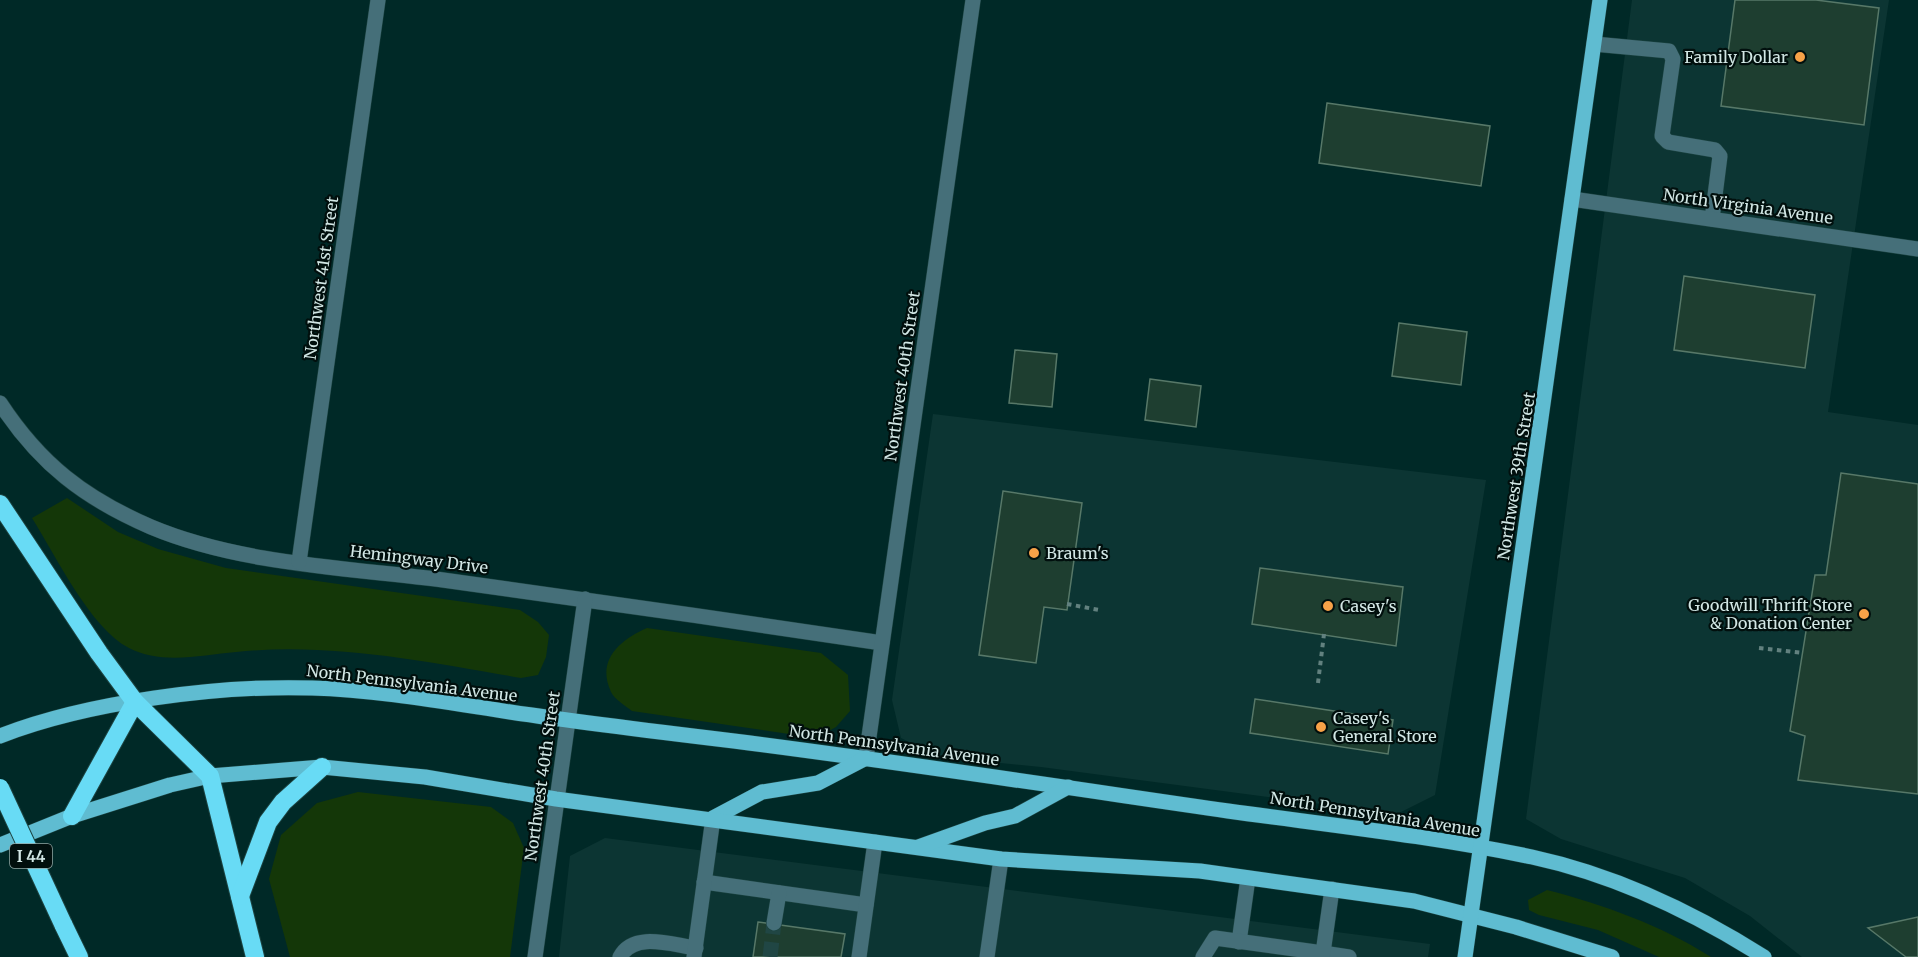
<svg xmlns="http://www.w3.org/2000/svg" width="1918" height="957" viewBox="0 0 1918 957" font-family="Merriweather,serif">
<rect width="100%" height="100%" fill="#002927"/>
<!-- built -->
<g fill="#0c3533">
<polygon points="1632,0 1889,0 1828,412 1918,425 1918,957 1802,957 1750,916 1685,878 1561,839 1526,819"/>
<polygon points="933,414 1486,480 1435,795 1397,814 1041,767 940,757 901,738 892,700"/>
<polygon points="605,838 1430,944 1428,957 559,957 570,856"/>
</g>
<!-- green -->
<g fill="#143708">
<path d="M67 498 118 532 158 549 226 568 520 610 538 622 549 635 546 657 538 675 521 678C428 662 331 642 236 652 202 655 161 665 129 648 90 628 56 556 32 518Z"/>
<path d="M647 628 821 653 848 675 850 711 836 727 816 738 632 711C626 706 614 699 611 692 596 660 620 640 647 628Z"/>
<polygon points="358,792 491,807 513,823 524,848 510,957 290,957 269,879 281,835 317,803"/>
<path d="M1547 890C1604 905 1661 925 1711 957H1659L1598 930 1539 915 1529 910 1528 900Z"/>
</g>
<!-- building -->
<g fill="#1e3e30" stroke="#577868" stroke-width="1.5">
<polygon points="1735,0 1816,0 1879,8 1864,125 1721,106"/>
<polygon points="1327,103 1490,126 1481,186 1319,163"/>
<polygon points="1684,276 1815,295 1805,368 1674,350"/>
<polygon points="1399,323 1467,332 1461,385 1392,376"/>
<polygon points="1015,350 1057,354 1052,407 1009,403"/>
<polygon points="1150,379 1201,386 1196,427 1145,420"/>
<polygon points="1841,473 1918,484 1918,794 1798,780 1805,736 1790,731 1815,575 1826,575"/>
<polygon points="1003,491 1082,503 1067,610 1044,607 1036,663 979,655"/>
<polygon points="1260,568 1403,587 1396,646 1252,624"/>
<polygon points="1255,699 1393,720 1388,754 1250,733"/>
<polygon points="1918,917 1918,957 1906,957 1868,928"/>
<polygon points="758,922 845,934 841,957 753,957"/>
</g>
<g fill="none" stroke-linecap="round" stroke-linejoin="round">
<!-- minor-tunnel -->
<polyline stroke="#204644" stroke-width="15" stroke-dasharray="15 8" stroke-linecap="butt" points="770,957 774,923"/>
<defs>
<g id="minor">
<polyline points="1594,44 1669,51 1673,59 1662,136 1668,142 1715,150 1720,156 1712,219"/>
<polyline points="1572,199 1918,249"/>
<path d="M0 403C40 464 84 498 151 527 239 564 348 568 443 580 589 600 736 621 882 643"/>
<polyline points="299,562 378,0"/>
<polyline points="866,758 973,0"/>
<polyline points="704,882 866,905"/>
<polyline points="774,923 779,893"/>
<polyline points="1239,942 1248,878"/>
<polyline points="1323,953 1349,957"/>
<polyline points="535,957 585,599"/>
<path d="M620 957C634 931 672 945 696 948"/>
<polyline points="694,957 713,818"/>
<polyline points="859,957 875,842"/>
<polyline points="987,957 1001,859"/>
<polyline points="1203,957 1215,938 1323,953 1332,889"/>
</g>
<g id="major">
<path d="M0 736C87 702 218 685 312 688 378 690 444 702 510 712 584 723 659 732 734 741 899 762 1063 787 1228 811 1329 825 1432 836 1532 857 1615 875 1693 912 1764 957"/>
<polyline points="713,818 762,792 818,783 866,758"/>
<polyline points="0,845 72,816 170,785 210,776 322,767 425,777 556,799 1001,859 1200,871 1414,901 1516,927 1612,957"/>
<polyline points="918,847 985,823 1015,816 1068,787"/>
<polyline points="1465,957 1600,0"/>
</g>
<g id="highway">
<polyline points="0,504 99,653 135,702 210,776 255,957"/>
<polyline points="72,816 135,702"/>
<polyline points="240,896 268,822 283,802 322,767"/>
<polyline points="63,924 79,957"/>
</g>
</defs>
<!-- minor casing -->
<use href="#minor" stroke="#1d4442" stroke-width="16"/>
<!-- major casing -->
<use href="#major" stroke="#1d4442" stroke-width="16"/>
<!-- highway casing -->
<use href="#highway" stroke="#1d4442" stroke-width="20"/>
<!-- path -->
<g stroke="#62817f" stroke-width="4" stroke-dasharray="4.5 4.5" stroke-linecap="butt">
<polyline points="1067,604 1099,610"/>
<polyline points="1759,648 1803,653"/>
<polyline points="1318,683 1324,634"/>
</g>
<!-- minor -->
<use href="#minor" stroke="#456f79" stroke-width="15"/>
<!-- major -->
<use href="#major" stroke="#5fbcd1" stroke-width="15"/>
<!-- highway -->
<use href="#highway" stroke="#68dbf5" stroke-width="18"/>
<defs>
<polyline id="highway-bridge" points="0,788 63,924"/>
</defs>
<!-- highway-bridge casing -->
<use href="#highway-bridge" stroke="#1d4442" stroke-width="20" stroke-linecap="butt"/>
<!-- highway-bridge -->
<use href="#highway-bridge" stroke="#68dbf5" stroke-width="18"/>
</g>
<!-- markers -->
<g fill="#f7a248" stroke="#010f0d" stroke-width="2">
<circle cx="1800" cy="57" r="6"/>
<circle cx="1034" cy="553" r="6"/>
<circle cx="1328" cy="606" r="6"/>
<circle cx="1864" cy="614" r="6"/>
<circle cx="1321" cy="727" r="6"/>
</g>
<g text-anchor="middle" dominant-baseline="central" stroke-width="4.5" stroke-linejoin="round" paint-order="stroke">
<!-- shield labels -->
<rect fill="#010f0d" stroke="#93a6a4" stroke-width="1.5" x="10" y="844" width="42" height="24" rx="4.5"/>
<g font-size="15" font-weight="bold" fill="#d2e7e5">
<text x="31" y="856">I 44</text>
</g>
<!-- poi labels -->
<g font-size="16" fill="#d2e7e5" stroke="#010f0d" text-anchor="start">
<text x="1788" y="57" text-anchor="end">Family Dollar</text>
<text x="1046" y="553">Braum's</text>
<text x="1852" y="605" text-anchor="end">Goodwill Thrift Store<tspan x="1852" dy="18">&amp; Donation Center</tspan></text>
<text x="1340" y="606">Casey's</text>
<text x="1333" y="718">Casey's<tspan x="1333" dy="18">General Store</tspan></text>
</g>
<!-- street labels -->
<g font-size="16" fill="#d2e7e5" stroke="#010f0d">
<text transform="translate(1748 206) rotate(8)">North Virginia Avenue</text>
<text transform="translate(321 278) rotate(-82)">Northwest 41st Street</text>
<text transform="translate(902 376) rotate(-82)">Northwest 40th Street</text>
<text transform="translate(1516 476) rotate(-81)">Northwest 39th Street</text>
<text transform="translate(419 559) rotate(7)">Hemingway Drive</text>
<text transform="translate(412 683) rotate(7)">North Pennsylvania Avenue</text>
<text transform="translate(894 745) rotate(8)">North Pennsylvania Avenue</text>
<text transform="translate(542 776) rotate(-82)">Northwest 40th Street</text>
<text transform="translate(1375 814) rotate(9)">North Pennsylvania Avenue</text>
</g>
</g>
</svg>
